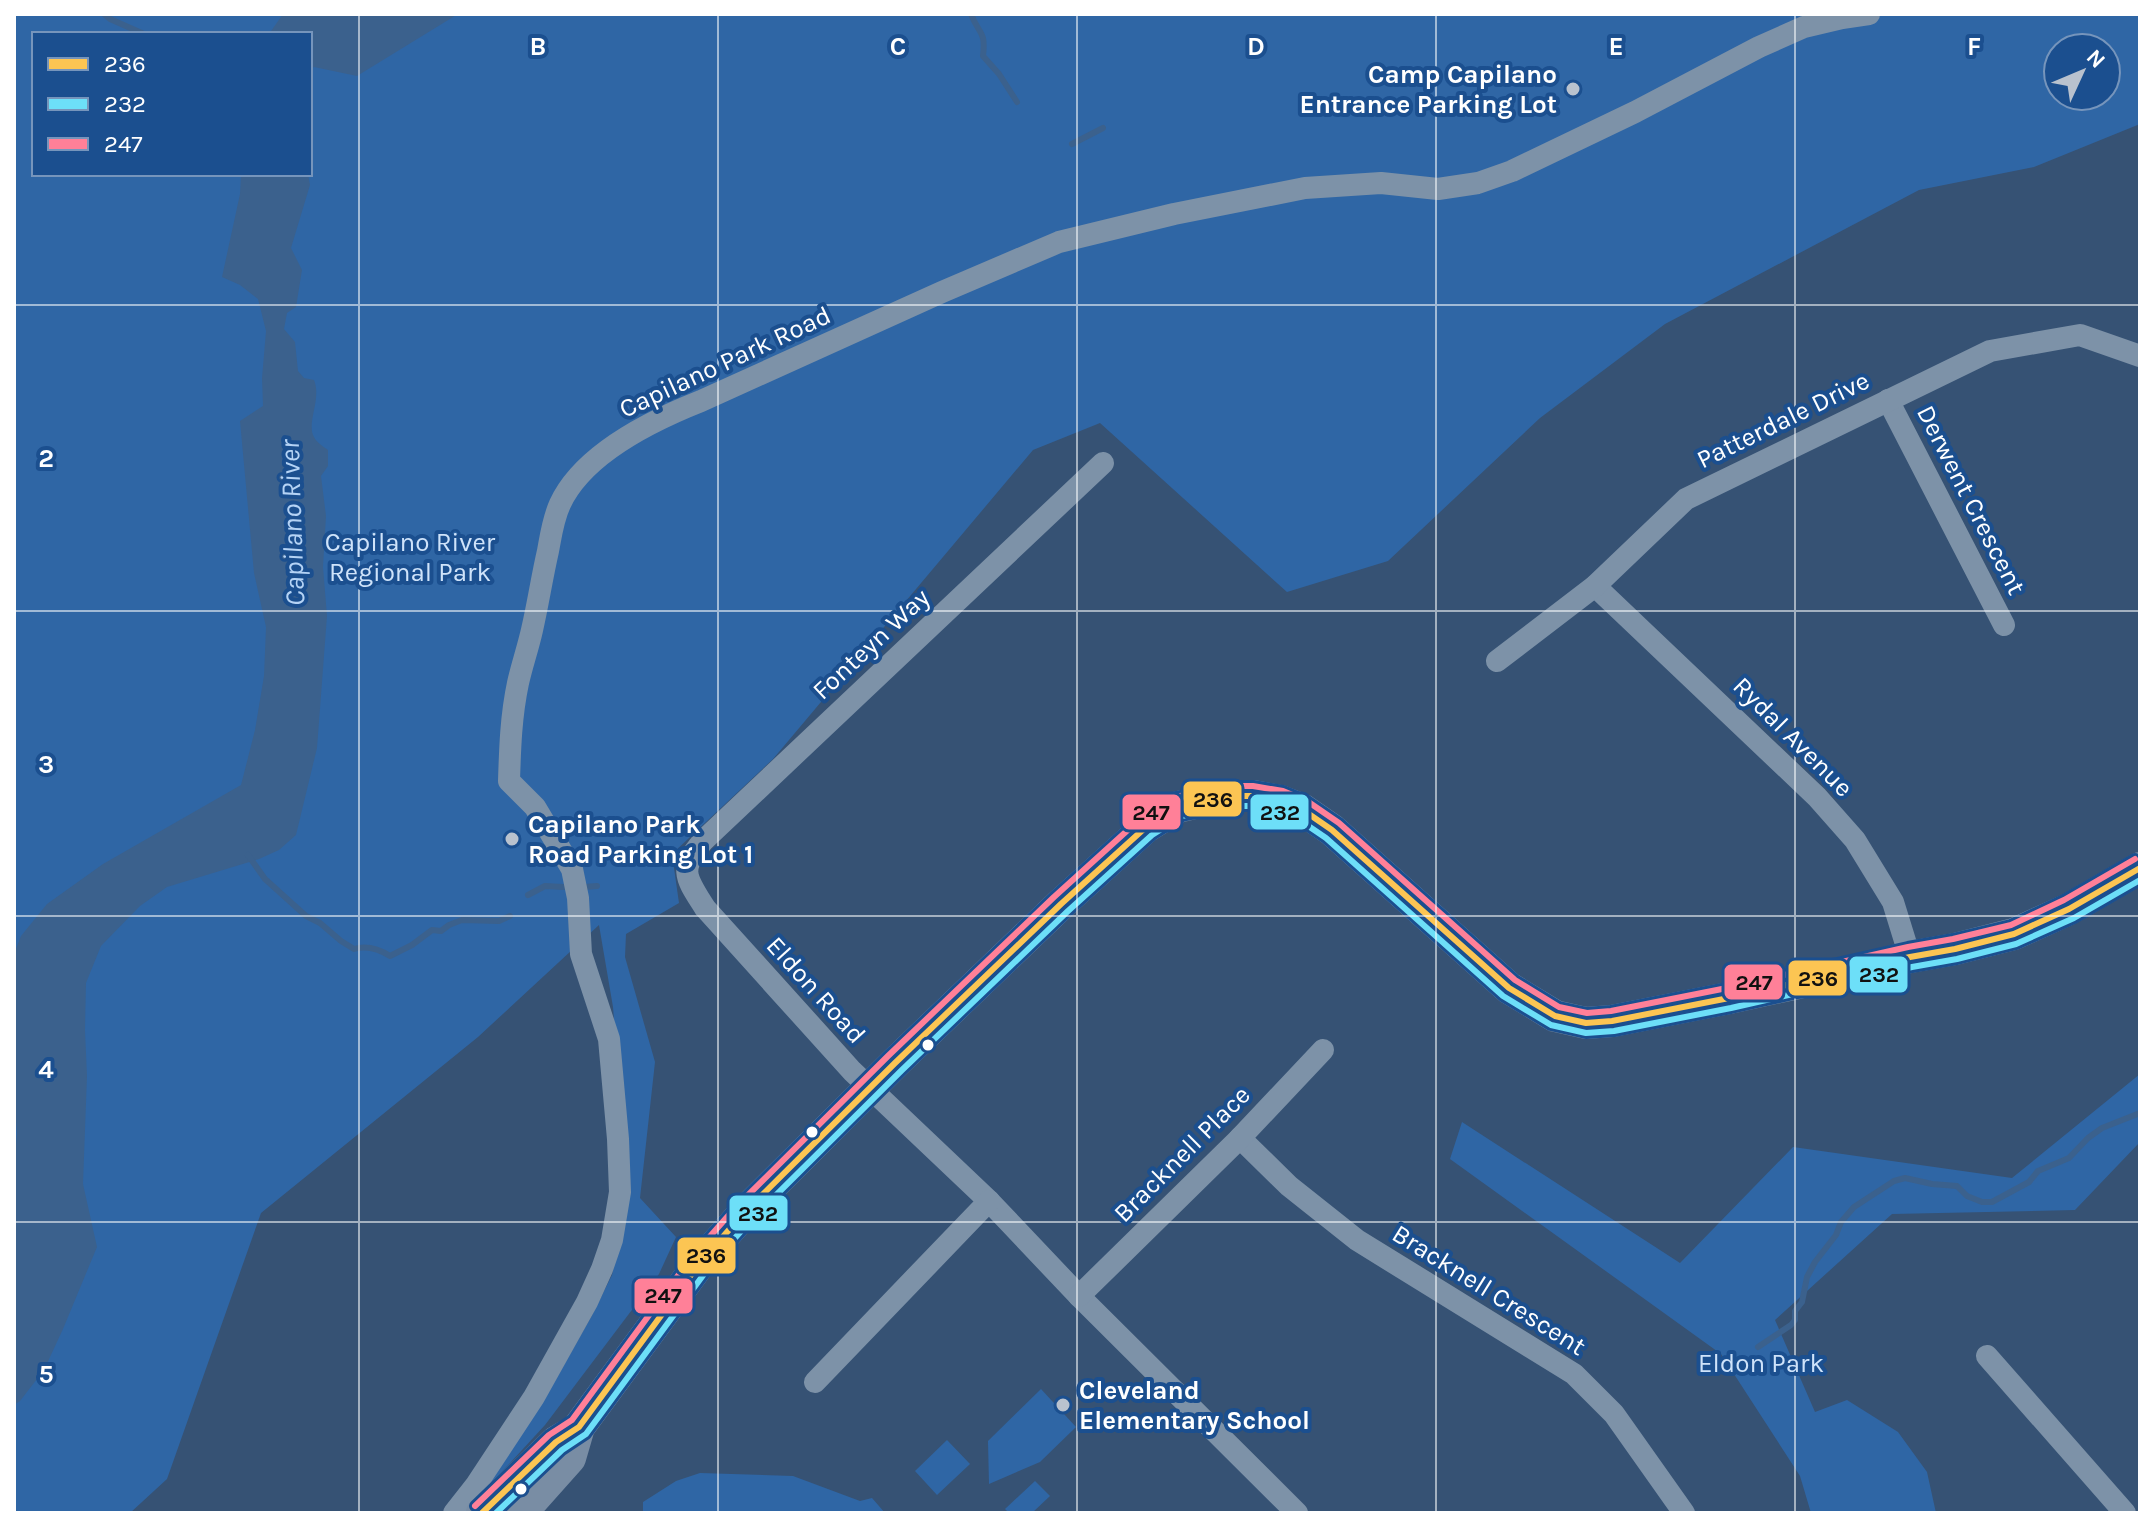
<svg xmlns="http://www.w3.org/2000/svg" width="2154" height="1527" viewBox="0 0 2154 1527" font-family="Karla,sans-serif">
<rect width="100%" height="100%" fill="#365274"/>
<!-- green -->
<g fill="#2f66a5" fill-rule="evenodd">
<path d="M14 14H2140V124L2034 167 1919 190 1665 324 1540 418 1388 561 1287 592 1100 423 1033 450 773 759 672 854 679 903 626 934 625 957 655 1062 640 1198 676 1237 659 1274 545 1425 475 1501 557 1377 591 1317 612 1275 619 1241 616 1045 613 1007 599 925 478 1037 261 1213 167 1479 130 1513H14ZM34 34H310V174H34ZM2058 48H2106V96H2058Z"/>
<polygon points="2140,1074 2140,1142 2075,1210 1892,1214 1775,1320 1815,1412 1847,1400 1898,1432 1927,1472 1936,1513 1811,1513 1800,1476 1721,1354 1450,1159 1462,1122 1680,1263 1793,1147 2012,1178"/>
<polygon points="1041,1389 1076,1427 1040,1462 989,1484 988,1441"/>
<polygon points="947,1440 970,1464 937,1495 915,1471"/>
<polygon points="700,1473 793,1476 860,1501 872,1498 885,1513 643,1513 643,1502 676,1481"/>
<polygon points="1035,1481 1050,1496 1032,1513 1009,1513 1005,1509"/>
</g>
<!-- water -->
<g fill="#3b618d">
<polygon points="283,14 458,14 357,76 314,67 310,70 310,34 269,34"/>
<path d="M241 174H308L310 185 291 248 302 270 296 307 287 313 284 329 295 342 298 371 304 378 314 380C322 399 306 423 314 437 316 442 324 447 328 450V466L321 476 326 516 323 567 327 616 317 748 296 835 279 850 259 859 167 887 140 906 101 946 86 983 85 1030 87 1076 83 1184 97 1247 63 1329 44 1370 20 1401 14 1405V1165L17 1133 14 1100V954L21 936 47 904 103 864 241 785 255 730 264 676 266 627 254 573 240 421 263 406 262 378 266 331 258 299 240 285 222 277 240 194Z"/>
</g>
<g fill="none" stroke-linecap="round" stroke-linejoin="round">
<!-- stream -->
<g stroke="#3b618d" stroke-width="6">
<polyline points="104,14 110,19 144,34"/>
<path d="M971 14C979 35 986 30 983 56L999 74 1017 102"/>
<polyline points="1072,144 1103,128"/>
<path d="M248 855 265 879 306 916 320 923 341 941 354 949C367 945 379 949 390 956L412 945 432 930 441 931 449 925 462 920 499 921 510 916"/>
<polyline points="584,887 597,886"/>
<polyline points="528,895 545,886 563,887"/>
<polyline points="1758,1347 1791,1325 1795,1320 1795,1311 1802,1302 1807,1277 1815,1262 1836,1235 1841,1222 1854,1207 1894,1181 1905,1178 1932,1184 1957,1186 1967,1196 1982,1202 1992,1202 2029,1182 2038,1171 2069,1158 2088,1138 2102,1128 2140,1113"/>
</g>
<!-- street -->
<g stroke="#7d92a8" stroke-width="22">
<polyline points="1888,400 2004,625"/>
<path d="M1103 463 703 841C678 870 686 878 705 908L852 1071 989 1201 1079 1296 1297 1513"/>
<polyline points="1595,586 1817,797 1855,840 1893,902 1910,957"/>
<polyline points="1497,661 1595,586 1686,499 1990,351 2080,335 2140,356"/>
<polyline points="1240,1138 1289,1186 1357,1240 1574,1374 1614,1414 1684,1513"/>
<polyline points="1079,1296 1240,1138 1323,1050"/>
<polyline points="1987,1356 2125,1513"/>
<polyline points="815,1382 989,1201"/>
<path d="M454 1513 476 1485 534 1397 587 1302 602 1269 612 1240 620 1192 618 1139 609 1039 581 954 578 898 572 869 535 807 509 781C510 748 511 716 518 683 522 665 528 648 532 630 538 604 542 577 548 551 551 535 553 519 560 504 583 454 653 420 701 401L942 292 1059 242 1174 214 1305 188 1381 183 1438 189 1478 183 1512 171 1635 112 1759 47 1804 27 1842 18 1869 14"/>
</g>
<!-- secondary -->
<g stroke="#798da4" stroke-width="32">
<polyline points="482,1513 556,1442 566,1436"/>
<polyline points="521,1513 570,1458 579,1427 699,1264 742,1215 895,1063 1061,904 1146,827 1178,807 1225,796 1253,796 1280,801 1303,810 1332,830 1509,988 1555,1016 1586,1023 1612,1021 1729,998 1854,971 1910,957 1955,949 2014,934 2069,909 2140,868"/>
</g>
<defs>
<polyline id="bus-1" points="482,1513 556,1442 579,1427 699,1264 742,1215 895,1063 1061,904 1146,827 1178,807 1225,796 1253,796 1280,801 1303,810 1332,830 1509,988 1555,1016 1586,1023 1612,1021 1729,998 1910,957 1955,949 2014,934 2069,909 2140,868"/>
<polyline id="bus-2" points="496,1513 562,1450 586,1434 707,1270 749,1222 902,1070 1068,911 1152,835 1182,816 1226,806 1252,806 1277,811 1298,819 1326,838 1503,996 1551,1025 1586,1033 1614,1031 1731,1008 1912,967 1957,959 2016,944 2074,918 2140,880"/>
<polyline id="bus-3" points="475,1506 549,1435 572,1420 691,1258 735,1208 888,1056 1054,897 1140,819 1176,797 1224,786 1253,786 1283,791 1307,801 1339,823 1515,980 1559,1007 1587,1013 1611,1011 1727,988 1908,947 1953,939 2011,925 2064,900 2135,859"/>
</defs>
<!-- bus-1 casing -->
<use href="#bus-1" stroke="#1b4f8f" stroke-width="12"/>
<!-- bus-2 casing -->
<use href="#bus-2" stroke="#1b4f8f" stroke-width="12"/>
<!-- bus-3 casing -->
<use href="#bus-3" stroke="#1b4f8f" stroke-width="12"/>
<!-- bus-1 -->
<use href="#bus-1" stroke="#fcc553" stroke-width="6"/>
<!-- bus-2 -->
<use href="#bus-2" stroke="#6ddff8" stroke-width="6"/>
<!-- bus-3 -->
<use href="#bus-3" stroke="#ff8098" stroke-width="6"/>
</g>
<!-- grid -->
<path fill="none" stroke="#fff" stroke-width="2" stroke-opacity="0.55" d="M359 14V1513M718 14V1513M1077 14V1513M1436 14V1513M1795 14V1513M14 305H2140M14 611H2140M14 916H2140M14 1222H2140"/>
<!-- markers -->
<g fill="#b9c2ce" stroke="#1b4f8f" stroke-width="3">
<circle cx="1573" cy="89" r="8"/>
<circle cx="512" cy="839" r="8"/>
<circle cx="1063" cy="1405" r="8"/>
</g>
<g fill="#fff" stroke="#1b4f8f" stroke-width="3">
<circle cx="928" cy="1045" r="7"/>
<circle cx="812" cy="1132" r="7"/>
<circle cx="521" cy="1489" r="7"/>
</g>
<g text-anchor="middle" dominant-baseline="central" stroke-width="8" stroke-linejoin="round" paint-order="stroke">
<!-- poi labels -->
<g font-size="26" font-weight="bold" fill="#fff" stroke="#1b4f8f" text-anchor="start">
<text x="1557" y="74" text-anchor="end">Camp Capilano<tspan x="1557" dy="30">Entrance Parking Lot</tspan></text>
<text x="528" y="824">Capilano Park<tspan x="528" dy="30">Road Parking Lot 1</tspan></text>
<text x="1079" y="1390">Cleveland<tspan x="1079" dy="30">Elementary School</tspan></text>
</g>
<!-- street labels -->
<g font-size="26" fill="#fff" stroke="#1b4f8f">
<text transform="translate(725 362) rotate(-25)">Capilano Park Road</text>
<text transform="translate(1783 420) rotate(-26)">Patterdale Drive</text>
<text transform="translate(1971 500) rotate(63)">Derwent Crescent</text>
<text transform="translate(871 644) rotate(-43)">Fonteyn Way</text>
<text transform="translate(1793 737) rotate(45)">Rydal Avenue</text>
<text transform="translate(816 990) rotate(48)">Eldon Road</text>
<text transform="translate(1182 1154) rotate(-45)">Bracknell Place</text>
<text transform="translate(1489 1290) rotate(32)">Bracknell Crescent</text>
</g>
<!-- park labels -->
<g font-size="26" fill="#cfe3fa" stroke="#1b4f8f">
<text x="410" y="542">Capilano River<tspan x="410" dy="30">Regional Park</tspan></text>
<text x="1761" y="1363">Eldon Park</text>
</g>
<!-- water labels -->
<g font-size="28" font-style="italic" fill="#b5d3f5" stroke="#1b4f8f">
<text transform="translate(292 523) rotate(-92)">Capilano River</text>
</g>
</g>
<g font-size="26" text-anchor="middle" font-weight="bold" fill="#fff" stroke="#1b4f8f" stroke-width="8" stroke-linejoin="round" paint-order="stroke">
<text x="538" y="55">B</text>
<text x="898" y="55">C</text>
<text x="1256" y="55">D</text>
<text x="1616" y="55">E</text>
<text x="1974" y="55">F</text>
<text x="46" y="467">2</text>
<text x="46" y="773">3</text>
<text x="46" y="1078">4</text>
<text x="46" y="1383">5</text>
</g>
<g stroke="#1b4f8f" stroke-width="3">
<rect x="1182" y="780" width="61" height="38" rx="8" fill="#fcc553"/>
<rect x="1249" y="793" width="61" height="38" rx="8" fill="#6ddff8"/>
<rect x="1121" y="793" width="61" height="38" rx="8" fill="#ff8098"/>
<rect x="1848" y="955" width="61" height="39" rx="8" fill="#6ddff8"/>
<rect x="1787" y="959" width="61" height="38" rx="8" fill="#fcc553"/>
<rect x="1723" y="963" width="61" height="38" rx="8" fill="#ff8098"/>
<rect x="728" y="1194" width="61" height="38" rx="8" fill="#6ddff8"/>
<rect x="676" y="1236" width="61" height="39" rx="8" fill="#fcc553"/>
<rect x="633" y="1277" width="61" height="38" rx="8" fill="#ff8098"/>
</g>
<g font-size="22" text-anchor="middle" font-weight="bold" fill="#111">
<text x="1213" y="807">236</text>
<text x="1280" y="820">232</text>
<text x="1151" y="820">247</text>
<text x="1879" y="982">232</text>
<text x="1818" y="986">236</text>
<text x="1754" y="990">247</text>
<text x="758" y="1221">232</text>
<text x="706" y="1263">236</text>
<text x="663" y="1303">247</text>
</g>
<!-- border -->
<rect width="2154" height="1527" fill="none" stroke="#ffffff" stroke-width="32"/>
<!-- legend -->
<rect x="32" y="32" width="280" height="144" fill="#1b4f8f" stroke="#7695bc" stroke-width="2"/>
<rect x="48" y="58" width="40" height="12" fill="#fcc553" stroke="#7695bc" stroke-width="2"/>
<text x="104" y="72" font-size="24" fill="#ffffff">236</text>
<rect x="48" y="98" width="40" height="12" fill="#6ddff8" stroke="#7695bc" stroke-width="2"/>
<text x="104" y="112" font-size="24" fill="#ffffff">232</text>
<rect x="48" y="138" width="40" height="12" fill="#ff8098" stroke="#7695bc" stroke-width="2"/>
<text x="104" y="152" font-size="24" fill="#ffffff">247</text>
<!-- north arrow -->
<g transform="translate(2082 72) rotate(46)"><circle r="38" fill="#1b4f8f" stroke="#7695bc" stroke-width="2"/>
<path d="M0-6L14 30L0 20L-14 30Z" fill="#b9c2ce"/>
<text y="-12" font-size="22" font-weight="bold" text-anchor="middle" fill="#ffffff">N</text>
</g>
</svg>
